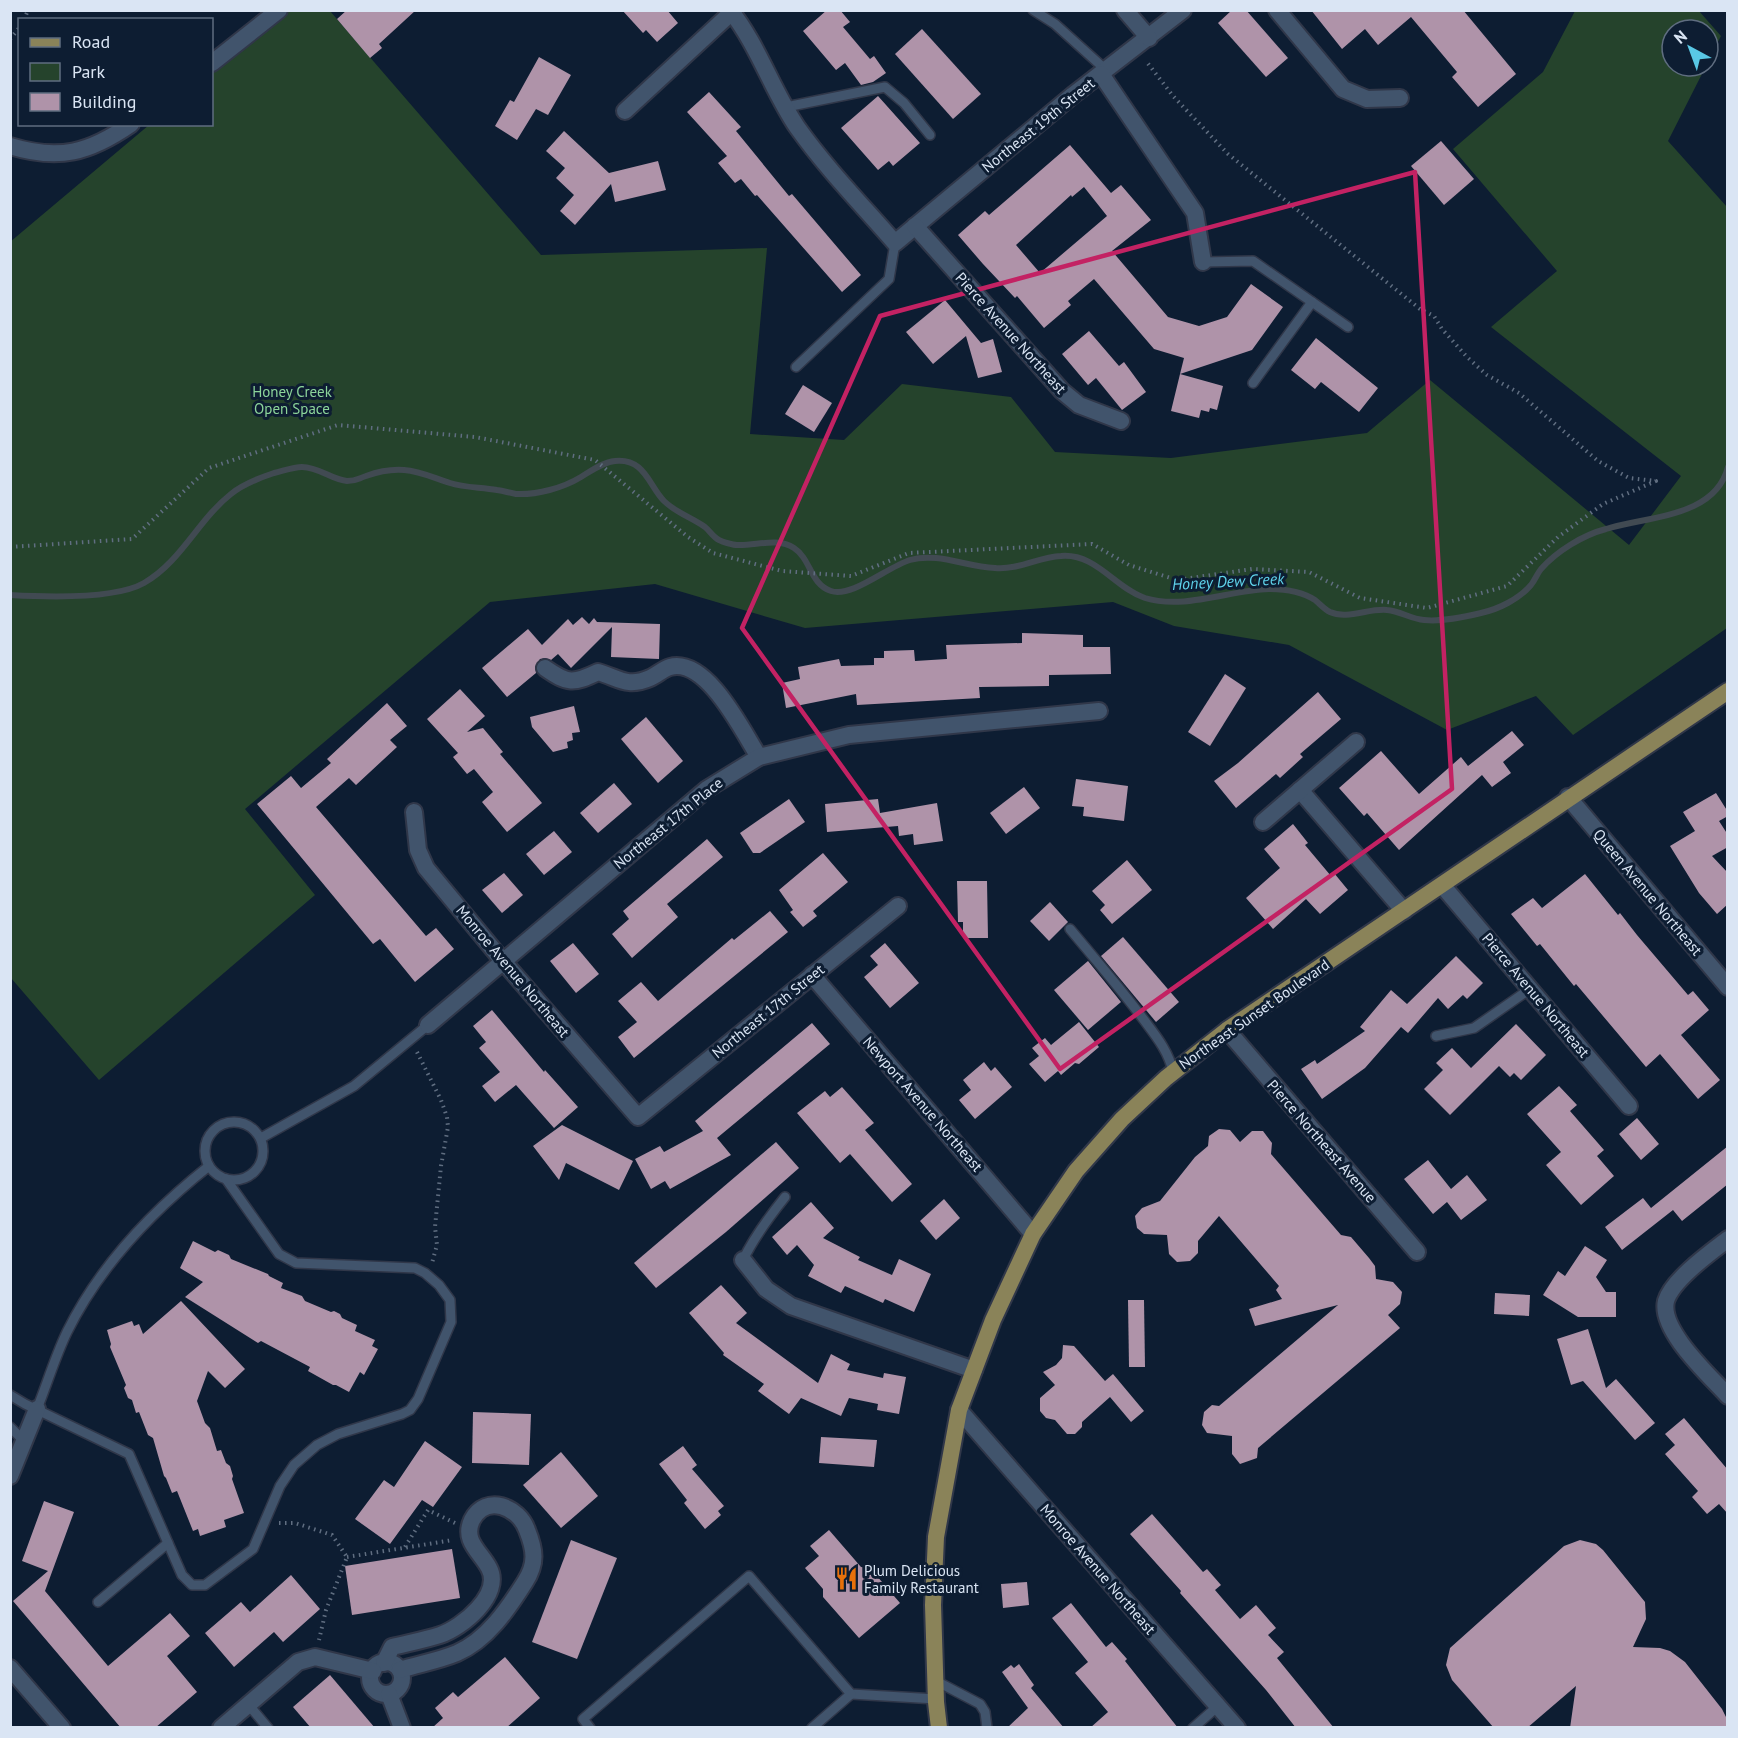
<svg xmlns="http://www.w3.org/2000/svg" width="1738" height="1738" viewBox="0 0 1738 1738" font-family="'PT Sans',sans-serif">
<rect width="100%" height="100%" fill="#0d1d32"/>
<!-- green -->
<polygon fill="#25432c" points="283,11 330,11 541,255 767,248 750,434 844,440 902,384 1011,397 1055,452 1171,458 1367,433 1430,380 1629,545 1681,476 1491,327 1557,271 1453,149 1543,72 1575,11 1699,11 1721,36 1708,61 1708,30 1672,30 1672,66 1706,66 1668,141 1727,207 1727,628 1573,735 1536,696 1447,730 1289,645 1174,626 1113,602 805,628 655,584 490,602 245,809 315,895 99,1080 11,978 10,242 149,125 212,124 212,71"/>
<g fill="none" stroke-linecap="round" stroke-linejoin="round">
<!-- stream -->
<path stroke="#414a52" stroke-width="6" d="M10 595C45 597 114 600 144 583 181 562 198 520 231 494 243 484 259 478 274 473 283 471 293 467 302 467 319 467 332 480 347 481 357 481 357 479 366 476 377 472 391 469 404 470 420 471 434 478 450 483 465 488 482 487 497 490 504 491 510 493 516 494 537 495 563 488 581 477 591 471 603 462 615 461 645 458 649 486 664 501 675 512 692 518 705 527 710 531 713 537 719 540 722 542 734 545 737 545 756 546 777 537 794 548 811 559 810 584 831 591 852 598 887 567 910 560 938 552 966 567 995 568 1019 570 1038 557 1061 556 1096 553 1115 588 1145 598 1184 610 1230 590 1269 589 1286 589 1301 591 1315 600 1320 604 1324 609 1330 612 1347 620 1369 608 1387 610 1400 611 1411 619 1424 620 1442 622 1464 617 1481 613 1499 609 1519 599 1531 585 1535 580 1537 574 1541 569 1557 551 1583 535 1606 529 1647 516 1715 518 1728 467"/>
</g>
<!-- building -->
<g fill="#af93a9" fill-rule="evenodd">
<polygon points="347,10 416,10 379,44 382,48 370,58 337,19"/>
<polygon points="622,10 667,10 678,23 657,42 646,30 643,33"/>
<polygon points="827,10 840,10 850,22 843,27 870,59 874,56 886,73 873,82 861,85 845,63 836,70 803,31"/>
<polygon points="1232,10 1246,10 1288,58 1266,77 1218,23"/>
<polygon points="1311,10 1463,10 1516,74 1478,107 1452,77 1457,72 1411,17 1378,45 1365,29 1342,49"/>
<polygon points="922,29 981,94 953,119 895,54"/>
<polygon points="539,57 571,75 548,115 536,109 517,140 495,126 510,100 514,102"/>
<polygon points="709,92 741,127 736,131 789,196 792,194 861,275 842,292 757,195 755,196 741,179 735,183 718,163 727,156 687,112"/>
<polygon points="878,96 920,143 893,166 889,161 878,170 841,128"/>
<polygon points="564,131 609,173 658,161 666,190 615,202 611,184 575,225 560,211 574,195 556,178 565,168 546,151"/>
<polygon points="1441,141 1474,179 1444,205 1411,166"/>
<path d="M1070 145 1111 193 1121 185 1151 220 1112 251 1168 317 1199 326 1227 317 1251 284 1283 307 1252 350 1180 374 1184 358 1154 349 1094 279 1068 301 1071 305 1044 328 1017 296 1015 298 983 264 958 235 985 211 989 215ZM1084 187 1107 216 1040 273 1016 245 1071 195 1072 197Z"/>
<polygon points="945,300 981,343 993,339 1002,372 978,378 966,336 933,364 906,332"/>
<polygon points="1089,331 1119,366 1124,362 1146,392 1122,410 1096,378 1088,385 1062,354"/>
<polygon points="1316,338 1378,388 1359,412 1321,382 1315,389 1291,370"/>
<polygon points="1180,374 1223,386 1217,410 1210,408 1209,412 1201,410 1199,418 1171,411"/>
<polygon points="803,385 832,403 814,432 785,414"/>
<polygon points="582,617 589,624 594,618 597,622 660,624 659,659 611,657 612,627 571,668 558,654 551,660 545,658 540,659 535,667 536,673 507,697 482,668 528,629 542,645 568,619 573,625"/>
<polygon points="1022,633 1083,635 1083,647 1110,647 1111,674 1049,675 1049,686 979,687 980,698 857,705 856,694 786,708 782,683 800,679 798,667 839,659 841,666 874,665 874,658 884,658 884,651 914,650 915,661 947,659 946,645 1022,643"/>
<polygon points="1225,674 1246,688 1210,746 1188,732"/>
<polygon points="460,689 485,716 467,732 483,728 503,752 500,754 542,803 507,832 482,802 493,792 474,769 467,774 453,757 458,753 427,719"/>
<polygon points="1318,692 1341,719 1300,754 1303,757 1280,778 1276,774 1236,808 1214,781 1238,763"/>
<polygon points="387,703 407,726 390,740 397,747 356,785 349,778 316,807 426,936 436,928 454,949 415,982 380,939 373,944 257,804 291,776 301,788 331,763 327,759"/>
<polygon points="574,706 580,732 572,733 573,740 567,742 568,748 553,752 532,727 530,717"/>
<polygon points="646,717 683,761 658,783 621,739"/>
<polygon points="1512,731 1524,745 1503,762 1511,773 1492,787 1482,775 1399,850 1367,813 1364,816 1339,788 1381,751 1419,794 1461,757 1468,766"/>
<polygon points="1076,779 1128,786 1124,821 1083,816 1084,807 1072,806"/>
<polygon points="614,783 632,804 598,833 580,813"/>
<polygon points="1024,787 1040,808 1006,834 990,813"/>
<polygon points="1716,793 1728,812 1728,816 1719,821 1728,835 1728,847 1712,856 1728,873 1728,904 1717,914 1699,893 1670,846 1695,831 1683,812"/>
<polygon points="789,799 805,822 760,853 753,853 740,833"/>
<polygon points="878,799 880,813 937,803 943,841 914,845 913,834 899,836 898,826 827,832 825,804"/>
<polygon points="1293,824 1308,843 1305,845 1331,876 1334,873 1348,890 1320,914 1306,899 1273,929 1246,898 1280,868 1264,849"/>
<polygon points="554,831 572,852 544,875 526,854"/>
<polygon points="707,839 723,857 667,904 678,917 632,958 612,934 629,919 623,911"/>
<polygon points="823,853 848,882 813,911 817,916 803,927 790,912 793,910 779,890"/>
<polygon points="1127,860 1152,890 1112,924 1100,910 1105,905 1092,891"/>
<polygon points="504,873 523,895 502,913 482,890"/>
<polygon points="1585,874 1618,915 1620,913 1637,935 1688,995 1693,991 1709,1010 1681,1035 1720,1080 1698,1099 1660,1054 1646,1067 1576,984 1574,986 1540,944 1537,946 1511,914 1533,898 1542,908"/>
<polygon points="957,881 987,881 988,938 963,938 963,922 958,922"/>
<polygon points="1050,902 1068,922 1049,941 1030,921"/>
<polygon points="770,911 788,932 634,1058 618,1037 637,1022 618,1001 641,982 658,1001 732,938 734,940"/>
<polygon points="1123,937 1179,1002 1156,1022 1101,956"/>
<polygon points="573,943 599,974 576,993 550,961"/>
<polygon points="885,943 919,983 890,1008 864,977 878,965 870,956"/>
<polygon points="1456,956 1483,983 1467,999 1463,995 1448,1009 1438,998 1408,1033 1401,1027 1365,1068 1322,1099 1301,1069 1315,1060 1317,1064 1365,1031 1360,1027 1391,990 1407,1004"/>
<polygon points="1088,961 1121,1002 1088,1030 1054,990"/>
<polygon points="492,1010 544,1072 545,1070 578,1107 554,1128 516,1085 495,1102 482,1086 500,1072 479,1048 486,1042 473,1026"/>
<polygon points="1079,1022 1099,1047 1079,1064 1075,1063 1061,1075 1058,1071 1045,1082 1029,1064 1039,1056 1032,1048 1045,1038 1051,1045"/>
<polygon points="812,1023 830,1044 717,1138 731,1155 670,1189 665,1181 651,1189 635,1159 660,1146 664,1152 703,1131 695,1121"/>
<polygon points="1516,1024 1546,1055 1521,1080 1514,1073 1510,1077 1499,1066 1450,1115 1424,1089 1443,1070 1436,1063 1452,1048 1471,1068"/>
<polygon points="984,1062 991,1071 995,1067 1012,1087 975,1119 959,1100 971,1090 963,1080"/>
<polygon points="1559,1086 1577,1105 1570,1111 1604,1150 1597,1156 1614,1176 1581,1205 1546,1165 1561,1152 1527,1114"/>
<polygon points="842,1087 874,1123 865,1130 912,1184 892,1202 850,1154 840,1163 797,1113 825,1091 830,1097"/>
<polygon points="1637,1118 1659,1144 1641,1160 1619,1134"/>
<polygon points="562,1125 633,1161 619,1190 566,1163 559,1180 533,1146"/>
<polygon points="1219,1129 1230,1130 1240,1142 1252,1131 1263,1131 1272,1143 1271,1154 1341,1235 1351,1237 1369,1258 1375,1266 1376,1279 1393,1282 1402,1292 1400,1304 1388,1315 1400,1328 1258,1448 1257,1458 1240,1464 1232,1454 1232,1436 1207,1433 1202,1425 1204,1412 1212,1405 1219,1406 1338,1305 1255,1326 1249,1309 1282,1299 1276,1290 1279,1286 1219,1216 1198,1241 1198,1253 1190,1261 1177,1262 1169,1254 1167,1235 1144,1234 1137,1228 1135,1216 1142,1208 1160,1201 1195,1157 1208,1146 1209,1136"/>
<polygon points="776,1142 799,1168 726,1232 656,1288 634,1263"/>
<polygon points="1728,1146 1728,1184 1682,1221 1673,1210 1622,1250 1605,1227 1643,1198 1651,1208"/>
<polygon points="1428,1160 1451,1189 1467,1175 1487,1200 1461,1220 1447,1202 1433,1214 1404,1179"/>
<polygon points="944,1199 960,1218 936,1240 920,1221"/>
<polygon points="811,1202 834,1228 823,1238 860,1257 858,1260 892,1275 899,1259 931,1274 914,1312 885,1299 883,1303 845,1286 841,1293 808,1276 814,1265 797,1245 787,1255 772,1237"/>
<polygon points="193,1241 215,1252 218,1250 229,1255 231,1259 268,1274 269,1276 283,1283 281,1288 302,1296 305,1301 331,1312 334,1311 340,1314 342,1318 357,1325 355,1331 375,1340 372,1346 378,1349 364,1375 360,1372 349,1392 336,1385 333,1385 308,1371 310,1367 261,1341 258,1343 185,1297 203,1282 180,1268"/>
<polygon points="1585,1246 1607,1260 1596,1277 1606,1292 1616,1292 1616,1317 1578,1317 1543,1295 1558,1271 1565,1276"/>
<polygon points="721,1285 747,1313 736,1323 818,1383 831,1354 850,1364 847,1370 883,1378 884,1373 906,1377 899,1414 877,1410 878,1404 849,1398 841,1416 801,1398 789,1414 758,1391 764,1384 723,1355 724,1353 689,1313"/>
<polygon points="1495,1293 1530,1295 1529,1316 1494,1314"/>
<polygon points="1128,1300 1144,1300 1145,1367 1129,1367"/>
<polygon points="181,1301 245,1369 225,1388 208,1371 197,1401 205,1423 210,1428 217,1451 221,1450 226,1463 230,1466 233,1476 232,1479 244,1513 224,1520 226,1527 200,1536 198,1529 193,1531 177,1491 172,1493 166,1478 164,1476 153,1438 148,1435 139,1412 136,1413 132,1400 128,1398 124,1388 126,1385 110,1347 111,1344 107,1330 132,1321 134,1326 139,1324 143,1334"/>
<polygon points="1588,1329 1606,1388 1616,1379 1655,1423 1635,1440 1583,1381 1571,1385 1557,1339"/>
<polygon points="1063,1345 1074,1346 1105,1381 1113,1374 1144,1411 1131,1422 1110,1397 1082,1422 1082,1427 1075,1434 1067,1434 1055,1420 1046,1418 1040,1411 1040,1398 1055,1385 1043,1372 1056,1365 1062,1358"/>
<polygon points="473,1412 531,1414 529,1465 472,1463"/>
<polygon points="1684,1418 1728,1470 1728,1514 1719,1504 1707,1514 1692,1497 1698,1491 1665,1454 1675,1445 1665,1434"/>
<polygon points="821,1437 877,1440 874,1467 819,1463"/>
<polygon points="425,1441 462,1467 433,1507 422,1500 390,1544 355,1519 384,1480 394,1487"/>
<polygon points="683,1446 697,1465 692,1469 724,1506 718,1511 721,1515 705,1529 684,1503 687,1500 659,1464"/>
<polygon points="561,1452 598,1496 561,1528 523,1485"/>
<polygon points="44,1501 74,1512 45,1591 108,1666 170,1613 190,1636 167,1656 197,1692 155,1728 121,1728 13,1601 48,1571 22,1561"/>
<polygon points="1152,1514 1203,1572 1207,1569 1221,1585 1215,1590 1240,1619 1256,1605 1276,1628 1268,1635 1284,1652 1277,1658 1334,1728 1296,1728 1266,1690 1180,1593 1181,1591 1130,1534"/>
<polygon points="829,1530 861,1567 870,1568 900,1603 859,1638 823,1597 823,1589 805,1568 819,1556 810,1546"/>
<polygon points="571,1540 617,1558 577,1659 532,1642"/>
<polygon points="1580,1540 1596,1544 1603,1550 1645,1602 1646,1619 1633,1647 1660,1648 1670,1651 1685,1662 1722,1709 1728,1721 1728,1728 1570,1728 1576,1686 1527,1728 1494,1728 1452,1680 1446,1665 1450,1648 1564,1546"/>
<polygon points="452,1549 460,1598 352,1615 345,1566"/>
<polygon points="291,1575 320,1609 283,1642 274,1632 234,1667 205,1633 241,1602 250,1612"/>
<polygon points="1027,1582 1029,1605 1003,1608 1001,1584"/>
<polygon points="1071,1603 1106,1647 1112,1642 1127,1659 1125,1661 1178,1728 1090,1728 1108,1712 1075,1673 1088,1662 1052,1618"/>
<polygon points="505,1657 540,1698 506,1728 432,1728 443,1718 435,1708 453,1692 458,1697"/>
<polygon points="1019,1664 1034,1685 1031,1688 1064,1728 1007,1728 1028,1708 1002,1672 1011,1665 1014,1668"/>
<polygon points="330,1675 375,1728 311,1728 293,1707"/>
</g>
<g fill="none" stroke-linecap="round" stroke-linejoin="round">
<defs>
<g id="service">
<polyline points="1033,10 1055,24 1106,70"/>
<polyline points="786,107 885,87 904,103 930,135"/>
<polyline points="1203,262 1253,261 1348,327"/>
<polyline points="796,367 889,279 895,243"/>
<polyline points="1253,383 1312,302"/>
<path d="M1070 929C1095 959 1120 988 1144 1020 1156 1036 1169 1052 1173 1072"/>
<polyline points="1436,1036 1474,1028 1530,989"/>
<circle cx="234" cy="1151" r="29"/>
<polyline points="261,1138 354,1086 428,1025"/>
<path d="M743 1260C754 1237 769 1217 785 1197"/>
<polyline points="10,1395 25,1404 129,1454 182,1575 192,1585 205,1585 253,1549 280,1486 294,1465 317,1445 338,1434 402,1414 410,1410 418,1399 451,1322 450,1300 439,1285 425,1273 415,1268 296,1263 279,1254 226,1179"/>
<path d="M37 1409C47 1384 55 1357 67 1332 100 1265 151 1212 209 1166"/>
<polyline points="10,1427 24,1441"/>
<polyline points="98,1602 168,1543"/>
<polyline points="936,1681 980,1704 985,1712 987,1728"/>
<polyline points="248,1704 268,1728"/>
<polyline points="590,1728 583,1719 749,1576 851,1694 936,1699"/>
<polyline points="812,1728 851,1694"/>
<polyline points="1193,1728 1218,1706"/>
</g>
<g id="minor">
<path d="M730 10C758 45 772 90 797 127 826 168 862 205 895 243L1073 95 1183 10"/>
<polyline points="1125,10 1149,38"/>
<polyline points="1277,10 1343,89 1367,99 1400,98"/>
<polyline points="212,63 279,10"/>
<polyline points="1101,74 1195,213 1203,262"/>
<polyline points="625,111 732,12"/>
<path d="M10 146C59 161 89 153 131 124"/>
<polyline points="915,226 1062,391 1079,405 1121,421"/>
<path d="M545 668C568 684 573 684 598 672 619 678 627 688 650 678 657 675 663 669 670 667 707 657 743 732 759 757"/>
<polyline points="1300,790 1404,911"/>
<polyline points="1568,797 1728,987"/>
<polyline points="414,812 418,850 426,868 502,960 638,1117 898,906"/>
<polyline points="1263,822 1356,742"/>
<polyline points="1442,885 1629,1106"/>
<polyline points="812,975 1033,1234"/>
<polyline points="428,1025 707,789 759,757 849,735 1099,711"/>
<polyline points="1227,1030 1417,1252"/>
<path d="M1728 1239C1711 1252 1672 1280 1666 1301 1659 1330 1710 1376 1728 1396"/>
<polyline points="743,1260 766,1289 791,1306 974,1370"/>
<polyline points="959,1410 1237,1728"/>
<polyline points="10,1476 37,1409"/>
<circle cx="386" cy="1678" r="16"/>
<path d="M384 1663 392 1647C408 1643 425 1640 440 1635 462 1628 503 1594 489 1568 481 1552 462 1541 472 1520 486 1493 519 1507 527 1530 535 1550 537 1563 525 1582 508 1609 487 1640 457 1653 438 1661 418 1664 400 1670"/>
<polyline points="10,1668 62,1728"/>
<polyline points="389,1694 402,1728"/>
<polyline points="221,1728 298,1662 315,1657 373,1671"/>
</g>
<polyline id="primary" points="939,1728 936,1702 933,1605 936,1537 959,1410 993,1320 1033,1234 1076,1171 1122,1119 1166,1078 1227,1030 1728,691"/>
</defs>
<!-- service casing -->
<use href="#service" stroke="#303749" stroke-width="12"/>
<!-- minor casing -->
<use href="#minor" stroke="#303749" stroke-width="20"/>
<!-- primary casing -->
<use href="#primary" stroke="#303749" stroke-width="20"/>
<!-- path -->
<g stroke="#606e81" stroke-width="4" stroke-dasharray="1.5 4.5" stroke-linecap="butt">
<polyline points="24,20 28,10"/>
<polyline points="10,39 20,27"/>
<polyline points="10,547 132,539 209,468 338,425 475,437 595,460 688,537 713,553 782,571 851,576 909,553 1092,544 1129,565 1177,580 1252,569 1309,572 1360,598 1427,608 1507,586 1558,537 1603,504 1656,481 1629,478 1598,461 1519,393 1487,375 1467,357 1442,329 1434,316 1420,309 1228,154 1173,96 1146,61"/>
<polyline points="417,1052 441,1100 447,1117 448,1127 441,1166 435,1227 437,1245 432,1263"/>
<polyline points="279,1523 295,1523 332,1535 347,1557 326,1610 319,1640"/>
<polyline points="405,1547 428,1510 455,1523"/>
<polyline points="347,1557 453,1540"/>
</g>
<!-- service -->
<use href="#service" stroke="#41546c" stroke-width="9"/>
<!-- minor -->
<use href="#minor" stroke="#41546c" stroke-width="16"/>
<!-- primary -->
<use href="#primary" stroke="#8a8359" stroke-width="16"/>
</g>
<!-- marked area -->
<path fill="none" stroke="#c32263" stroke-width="4.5" stroke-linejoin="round" d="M1415 172 1452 789 1060 1069 742 628 880 316Z"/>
<!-- icons -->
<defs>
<symbol id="restaurant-bare" viewBox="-9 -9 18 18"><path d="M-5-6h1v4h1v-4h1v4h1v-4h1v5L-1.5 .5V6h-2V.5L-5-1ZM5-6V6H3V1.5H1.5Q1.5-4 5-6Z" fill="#e8710a" stroke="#0d1d32" stroke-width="2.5" paint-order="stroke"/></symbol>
</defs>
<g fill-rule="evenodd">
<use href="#restaurant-bare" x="830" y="1562" width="33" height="33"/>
</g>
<g text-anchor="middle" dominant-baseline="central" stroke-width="6" stroke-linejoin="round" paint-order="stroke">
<!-- street labels -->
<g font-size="15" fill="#dae5f4" stroke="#0d1d32">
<text transform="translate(1038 125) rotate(-39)">Northeast 19th Street</text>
<text transform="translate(1011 333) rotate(48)">Pierce Avenue Northeast</text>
<text transform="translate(668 823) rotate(-39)">Northeast 17th Place</text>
<text transform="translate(1648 892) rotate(50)">Queen Avenue Northeast</text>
<text transform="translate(513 971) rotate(50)">Monroe Avenue Northeast</text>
<text transform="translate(1536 995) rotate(50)">Pierce Avenue Northeast</text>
<text transform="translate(768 1011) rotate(-39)">Northeast 17th Street</text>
<text transform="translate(1254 1014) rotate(-35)">Northeast Sunset Boulevard</text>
<text transform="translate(923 1104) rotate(49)">Newport Avenue Northeast</text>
<text transform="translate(1322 1141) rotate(49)">Pierce Northeast Avenue</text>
<text transform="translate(1098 1569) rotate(49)">Monroe Avenue Northeast</text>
</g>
<!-- park labels -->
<g font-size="15" fill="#8cd49a" stroke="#0d1d32">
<text x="292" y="391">Honey Creek<tspan x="292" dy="17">Open Space</tspan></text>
</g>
<!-- poi labels -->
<g font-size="15" fill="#dae5f4" stroke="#0d1d32" text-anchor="start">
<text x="864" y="1570">Plum Delicious<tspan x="864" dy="17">Family Restaurant</tspan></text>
</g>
<!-- water labels -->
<g font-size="16" font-style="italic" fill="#5fd3eb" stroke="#0d1d32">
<text transform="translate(1228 581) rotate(-3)">Honey Dew Creek</text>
</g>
</g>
<!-- border -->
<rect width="1738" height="1738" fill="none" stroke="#dae5f4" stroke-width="24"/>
<!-- legend -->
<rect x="18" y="18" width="195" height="108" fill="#0d1d32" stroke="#5f6d80" stroke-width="1.5"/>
<rect x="30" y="38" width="30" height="9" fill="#8a8359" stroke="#5f6d80" stroke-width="1.5"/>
<text x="72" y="48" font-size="18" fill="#dae5f4">Road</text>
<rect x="30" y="63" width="30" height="18" fill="#25432c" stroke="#5f6d80" stroke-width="1.5"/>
<text x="72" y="78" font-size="18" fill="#dae5f4">Park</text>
<rect x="30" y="93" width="30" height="18" fill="#af93a9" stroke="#5f6d80" stroke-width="1.5"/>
<text x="72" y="108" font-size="18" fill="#dae5f4">Building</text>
<!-- north arrow -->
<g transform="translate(1690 48) rotate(319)"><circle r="28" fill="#0d1d32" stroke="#5f6d80" stroke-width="1.5"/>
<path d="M0-4.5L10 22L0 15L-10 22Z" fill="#59c8e5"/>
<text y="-9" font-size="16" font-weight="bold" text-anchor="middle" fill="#dae5f4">N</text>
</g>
</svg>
